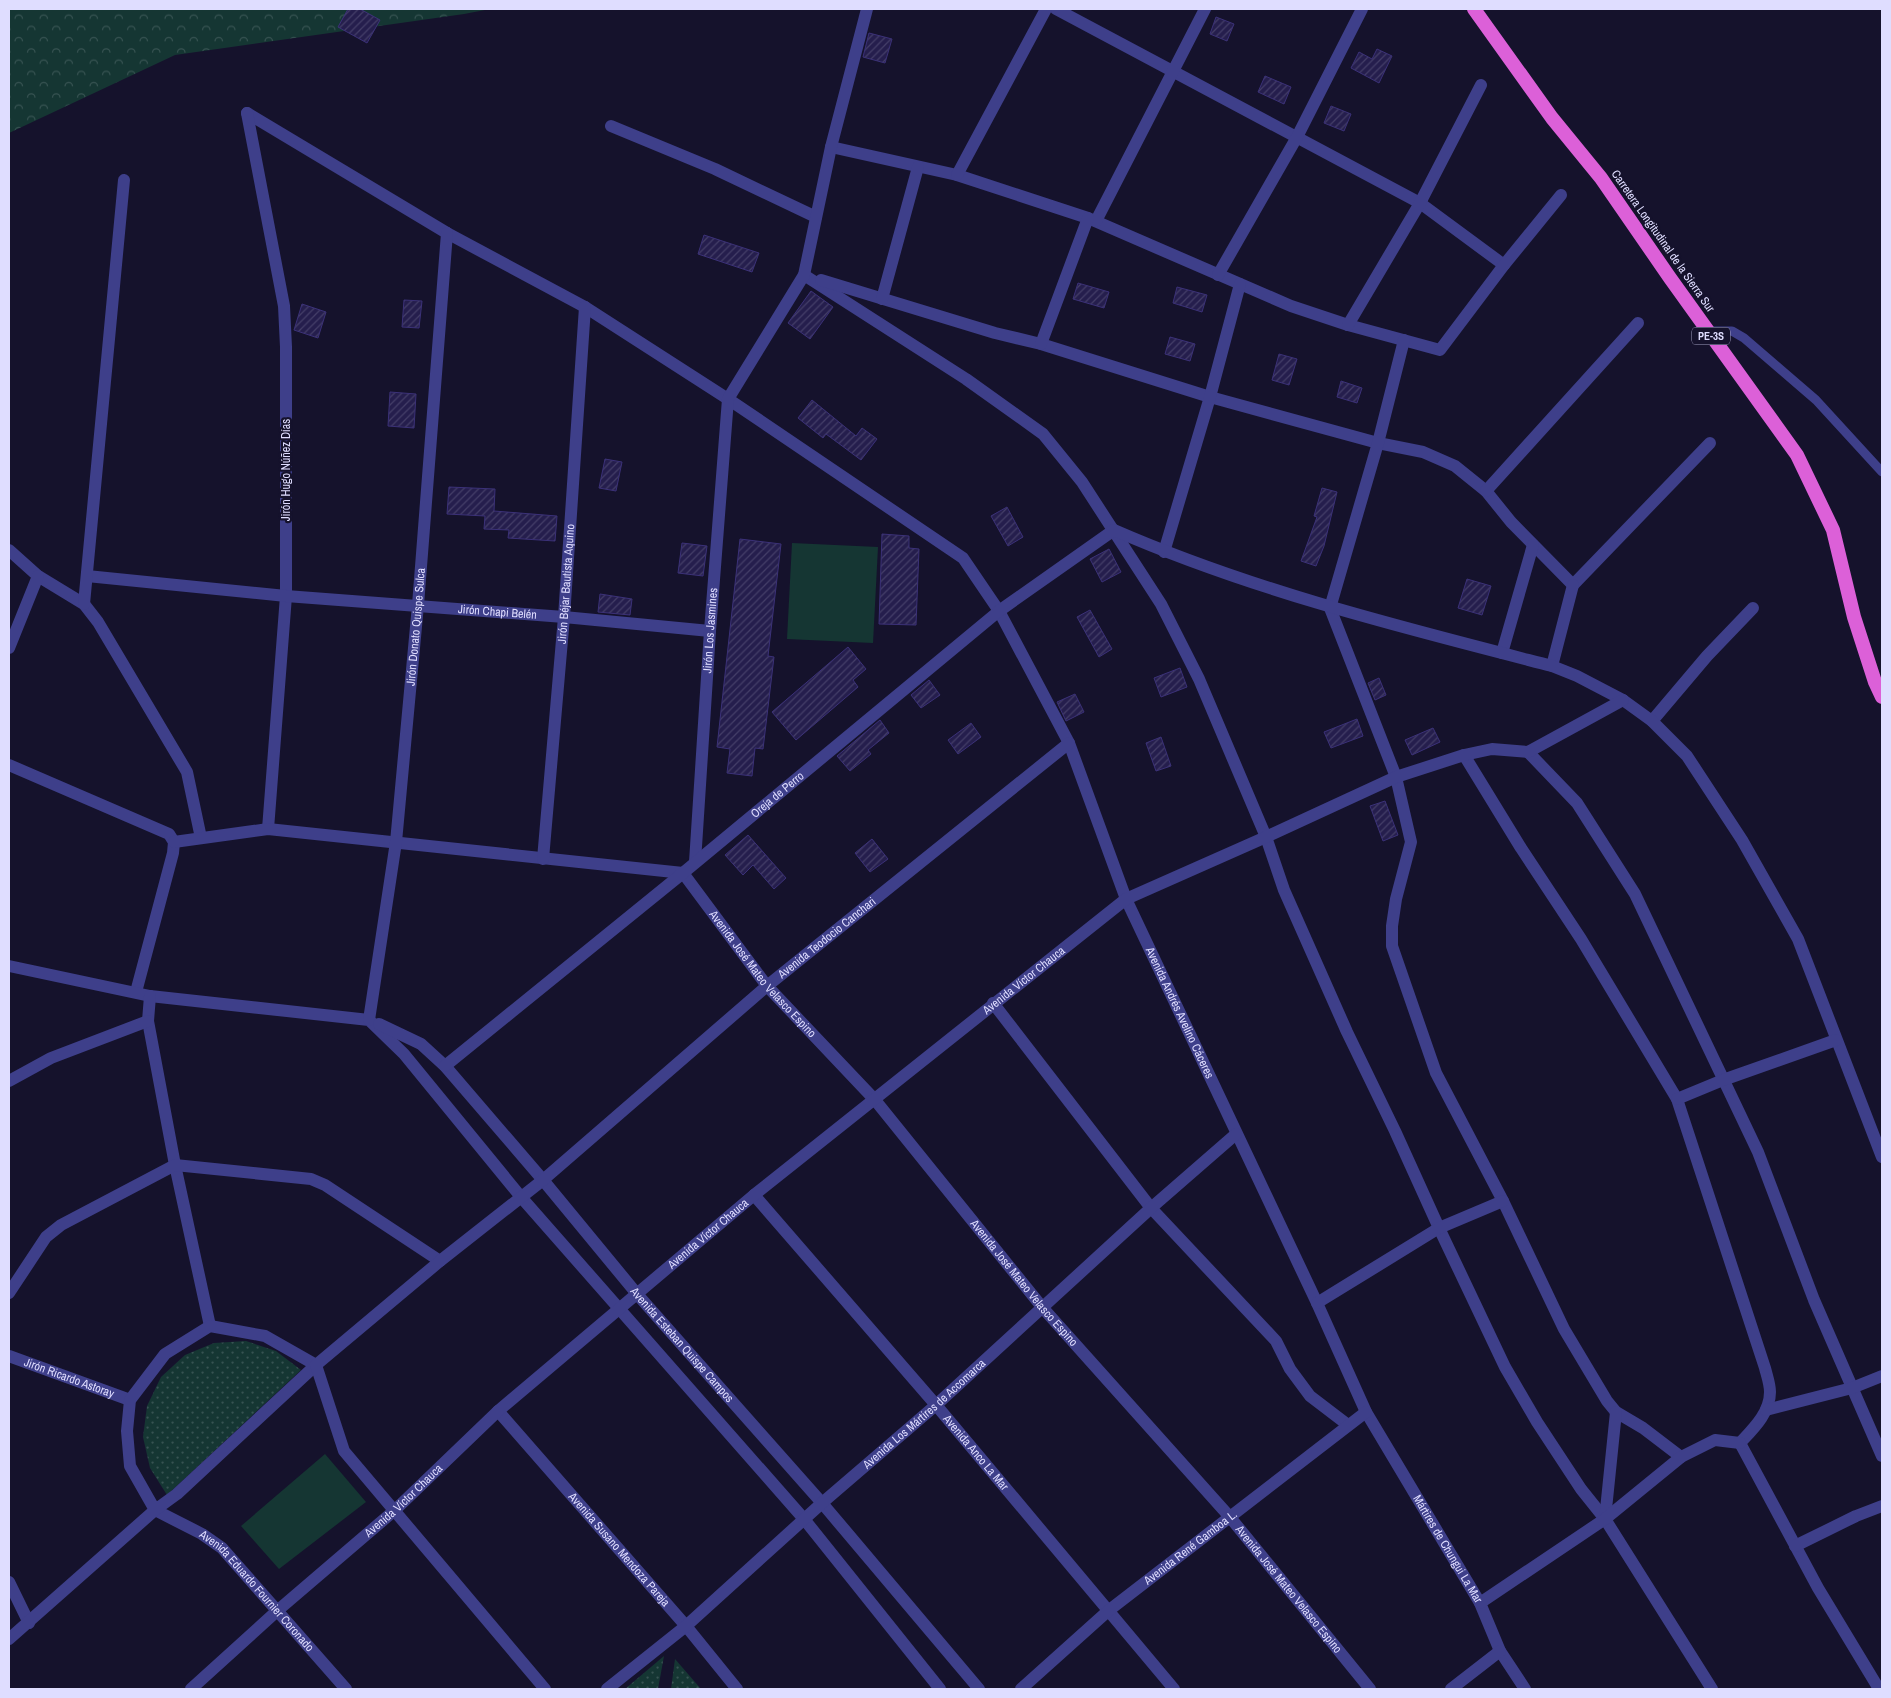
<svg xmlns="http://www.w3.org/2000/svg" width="1891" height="1698" viewBox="0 0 1891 1698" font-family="'Archivo Narrow',sans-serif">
<defs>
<pattern id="forest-crowns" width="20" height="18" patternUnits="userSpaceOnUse" patternTransform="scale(1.25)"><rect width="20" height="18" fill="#153633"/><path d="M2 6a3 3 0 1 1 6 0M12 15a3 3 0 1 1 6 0" fill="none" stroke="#375352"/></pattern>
<pattern id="park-dots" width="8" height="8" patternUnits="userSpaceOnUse" patternTransform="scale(1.25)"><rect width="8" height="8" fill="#153633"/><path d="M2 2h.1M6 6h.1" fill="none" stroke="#375352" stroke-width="1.8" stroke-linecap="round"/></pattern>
<pattern id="building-hatch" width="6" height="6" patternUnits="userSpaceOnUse" patternTransform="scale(1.25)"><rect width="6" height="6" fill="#251e4d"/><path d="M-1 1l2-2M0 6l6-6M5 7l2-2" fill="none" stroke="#443e68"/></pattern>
</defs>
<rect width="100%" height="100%" fill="#15122c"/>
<!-- green -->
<g fill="#153633">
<polygon points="792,543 878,547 873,643 787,639"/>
<polygon points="325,1454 366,1502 279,1569 241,1526"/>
</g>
<!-- forest -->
<polygon fill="url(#forest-crowns)" points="9,9 490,9 464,14 175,55 9,133"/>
<!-- park -->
<g fill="url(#park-dots)">
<polygon points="246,1341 276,1351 301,1370 167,1495 150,1468 143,1437 147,1406 161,1377 185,1355 214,1343"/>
<polygon points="664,1656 658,1689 625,1689"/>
<polygon points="675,1659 701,1689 671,1689"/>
</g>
<!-- building -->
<g fill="url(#building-hatch)" stroke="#3b3178">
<polygon points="348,9 360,9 380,20 367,43 338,27"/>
<polygon points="1216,17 1234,24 1227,41 1210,34"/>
<polygon points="869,33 892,39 885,63 863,57"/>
<polygon points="1377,49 1392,56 1379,83 1351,68 1359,52 1372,59"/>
<polygon points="1265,76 1291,87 1284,104 1258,92"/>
<polygon points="1331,106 1351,114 1344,131 1324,123"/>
<polygon points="704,235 759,253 752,272 698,254"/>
<polygon points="1078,283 1109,292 1104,308 1073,299"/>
<polygon points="1177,287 1207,295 1202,312 1173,303"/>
<polygon points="811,291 833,307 810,339 788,323"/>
<polygon points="404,300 422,301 419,328 402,327"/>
<polygon points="302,304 326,312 318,338 294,330"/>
<polygon points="1170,337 1195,344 1190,361 1165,354"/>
<polygon points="1279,354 1297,359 1289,385 1272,380"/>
<polygon points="1341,381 1362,388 1357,403 1337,397"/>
<polygon points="390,392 416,394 414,428 388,426"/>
<polygon points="812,400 856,436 862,428 877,439 861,460 826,434 823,438 798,418"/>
<polygon points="605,459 622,462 616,491 599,488"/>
<polygon points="449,487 495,489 494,511 557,516 555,541 508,538 509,530 484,529 485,516 447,514"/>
<polygon points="1322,488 1337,492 1324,546 1316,566 1301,561 1317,517 1314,516"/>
<polygon points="1007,507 1023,537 1008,546 991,516"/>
<polygon points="882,534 909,536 909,548 919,549 916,625 879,624"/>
<polygon points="740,539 781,544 768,656 774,657 763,749 755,748 752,776 727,773 730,749 717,747"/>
<polygon points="682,543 707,546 703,576 678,573"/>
<polygon points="1109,549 1121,572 1102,582 1090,559"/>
<polygon points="1467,579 1491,586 1482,615 1458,608"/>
<polygon points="600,594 632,599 630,615 598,612"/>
<polygon points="1090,610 1112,649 1099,657 1077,617"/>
<polygon points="848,647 866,669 853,680 858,687 796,740 772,712"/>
<polygon points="1180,668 1187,687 1161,697 1154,678"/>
<polygon points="1379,678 1386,695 1375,700 1368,683"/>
<polygon points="929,680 940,695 921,708 911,695"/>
<polygon points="1075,694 1084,712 1066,721 1057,702"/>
<polygon points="1357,719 1363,736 1331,748 1324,732"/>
<polygon points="880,720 889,733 868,750 871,754 850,771 837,756"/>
<polygon points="971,723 981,737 958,754 948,740"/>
<polygon points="1433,728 1440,742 1412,755 1405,740"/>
<polygon points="1161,737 1171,766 1156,771 1146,743"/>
<polygon points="1385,801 1398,835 1383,841 1370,806"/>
<polygon points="748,835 786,878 774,889 753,865 743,875 725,855"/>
<polygon points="872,839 888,859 870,872 855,853"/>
</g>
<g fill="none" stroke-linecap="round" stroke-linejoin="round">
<!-- service -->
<polyline stroke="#3e3f8a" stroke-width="9" points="1708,331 1732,331 1744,338 1816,400 1882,472"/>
<!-- minor -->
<g stroke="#3e3f8a" stroke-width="12">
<polyline points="1056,9 1420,203 1504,265"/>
<path id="s1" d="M247 113 447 233 585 307 728 399 963 558 999 611 1069 743 1126 899 1317 1303 1366 1412 1480 1603 1500 1651 1525 1689"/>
<polyline points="247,113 284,306 286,347 286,596 268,829"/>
<polyline points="611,126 715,169 816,217"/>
<polyline points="831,147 957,175 1088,218 1291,306 1348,325 1440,350 1504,265 1561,195"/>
<polyline points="957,175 1046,9"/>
<polyline points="1096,221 1205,9"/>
<polyline points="804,275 966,379 1043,434 1082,482 1161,604 1199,679 1266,837 1284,890 1347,1032 1395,1131 1439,1228 1505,1367 1537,1422 1581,1489 1605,1519 1712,1689"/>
<polyline points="1218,275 1297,137 1362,9"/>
<polyline points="821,280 995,333 1041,344 1210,397 1378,443 1423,452 1455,466 1486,491 1511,522 1573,585 1710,443"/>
<polyline points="882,299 918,167"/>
<polyline points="1348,325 1420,203 1481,85"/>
<polyline points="1404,340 1378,443 1330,608 1396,777 1411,842 1396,899 1392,926 1392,946 1436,1073 1503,1201 1564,1329 1607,1401 1616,1412 1643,1428 1681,1457"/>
<polyline points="1041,344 1088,218"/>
<polyline points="1486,491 1638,323"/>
<polyline points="9,550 38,576 84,604 98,622 187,772 201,838"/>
<polyline points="1164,552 1210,397 1240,284"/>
<path id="s2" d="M87 576 286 596 564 617 710 631"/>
<polyline points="84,604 124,180"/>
<polyline points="9,648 38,576"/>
<polyline points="1502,653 1533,545"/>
<polyline points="1552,666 1573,585"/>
<polyline points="1652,721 1707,656 1753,608"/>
<polyline points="1528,752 1577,803 1635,894 1758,1152 1814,1300 1882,1456"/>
<path d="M1464 755 1521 848 1581 939 1677 1099 1765 1368C1767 1376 1770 1384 1770 1392 1770 1413 1753 1429 1740 1443"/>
<polyline points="9,765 169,834 174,842 173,853 136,992"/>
<path id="s3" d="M174 842 268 829 683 873 767 986 875 1100 1042 1307 1229 1516 1370 1689"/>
<path id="s4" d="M543 859 564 617 585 307"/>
<path id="s5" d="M695 862 710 631 728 399 804 275 831 147 867 9"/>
<polyline points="9,966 150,996 369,1020 404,1054 521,1197 804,1519 940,1689"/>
<polyline points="150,996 148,1021 175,1165 210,1326"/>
<polyline points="993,1003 1151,1208 1276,1341 1290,1369 1310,1396 1348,1425"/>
<path id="s6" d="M369 1020 396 842 418 605 447 233"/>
<path id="s7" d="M379 1024 421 1044 445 1066 543 1180 637 1294 822 1503 979 1689"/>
<path id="s8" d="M445 1066 683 873 999 611 1114 530C1254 591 1404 628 1552 666L1577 676 1623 700 1652 721 1687 756 1742 840 1798 939 1882 1157"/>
<polyline points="9,1081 51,1058 148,1021"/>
<polyline points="1677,1099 1723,1080 1836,1040"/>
<path id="s9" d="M754 1195 936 1405 1174 1689"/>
<polyline points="9,1293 46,1237 61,1225 175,1165 311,1179 325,1185 440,1261"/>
<polyline points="1317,1303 1439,1228 1503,1201"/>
<path id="s10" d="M9 1356 130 1400"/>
<polyline points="1766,1410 1852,1388 1882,1376"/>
<path id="s11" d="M498 1411 686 1626 737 1689"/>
<polyline points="1740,1443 1818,1588 1879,1689"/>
<path id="s12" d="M155 1510 202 1534 222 1548 346 1689"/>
<polyline points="1605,1519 1616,1412"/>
<polyline points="1795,1546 1856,1516 1882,1506"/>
<polyline points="9,1582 29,1623"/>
<polyline points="1480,1603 1605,1519 1681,1457 1715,1440 1740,1443"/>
<polyline points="9,1639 155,1510 177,1494 316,1365 265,1336 210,1326 165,1354 130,1400 127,1431 130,1466 155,1510"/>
<path id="s13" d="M191 1689 277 1611 395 1510 498 1411 754 1195 1126 899 1266 837 1396 777 1464 755 1492 749 1528 752 1623 700"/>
<path id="s14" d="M545 1689 344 1451 316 1365 440 1261 543 1180 767 986 1069 743"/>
<path id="s15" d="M607 1689 686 1626 822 1503 936 1405 1151 1208 1236 1134"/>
<path id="s16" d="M1021 1689 1108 1611 1366 1412"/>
<polyline points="1451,1689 1500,1651"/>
</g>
<!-- trunk -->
<polyline stroke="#dc60d8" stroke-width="14" points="1474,9 1552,118 1601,178 1670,278 1797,455 1833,530 1854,617 1875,682 1882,697"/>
</g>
<g text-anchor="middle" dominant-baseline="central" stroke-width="4.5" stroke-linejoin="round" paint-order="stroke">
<!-- shield labels -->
<rect fill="#15122c" stroke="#a2a0c0" stroke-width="1" x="1692" y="327.5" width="38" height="17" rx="4"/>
<g font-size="11" font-weight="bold" fill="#dfddff">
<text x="1711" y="336">PE-3S</text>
</g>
<!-- street labels -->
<g font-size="12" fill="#dfddff" stroke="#15122c">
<text transform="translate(1663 241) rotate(55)">Carretera Longitudinal de la Sierra Sur</text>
<text transform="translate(286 470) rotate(-90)">Jirón Hugo Núñez Días</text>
<text stroke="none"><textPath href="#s4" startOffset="276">Jirón Béjar Bautista Aquino</textPath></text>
<text stroke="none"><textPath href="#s2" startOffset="412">Jirón Chapi Belén</textPath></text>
<text stroke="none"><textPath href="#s6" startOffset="396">Jirón Donato Quispe Sulca</textPath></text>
<text stroke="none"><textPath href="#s5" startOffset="232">Jirón Los Jasmines</textPath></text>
<text stroke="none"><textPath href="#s8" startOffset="429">Oreja de Perro</textPath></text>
<text stroke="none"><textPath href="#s14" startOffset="1068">Avenida Teodocio Canchari</textPath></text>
<text stroke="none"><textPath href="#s3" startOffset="641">Avenida José Mateo Velasco Espino</textPath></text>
<text stroke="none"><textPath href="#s13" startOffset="1094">Avenida Víctor Chauca</textPath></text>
<text stroke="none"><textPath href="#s1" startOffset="1349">Avenida Andrés Avelino Cáceres</textPath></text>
<text stroke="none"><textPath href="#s13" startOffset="689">Avenida Víctor Chauca</textPath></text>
<text stroke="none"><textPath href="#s3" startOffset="1046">Avenida José Mateo Velasco Espino</textPath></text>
<text stroke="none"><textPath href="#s7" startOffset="445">Avenida Esteban Quispe Campos</textPath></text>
<text stroke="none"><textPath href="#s10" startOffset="64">Jirón Ricardo Astoray</textPath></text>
<text stroke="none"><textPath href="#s15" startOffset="420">Avenida Los Mártires de Accomarca</textPath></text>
<text stroke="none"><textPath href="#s9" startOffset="340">Avenida Anco La Mar</textPath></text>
<text stroke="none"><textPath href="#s13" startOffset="284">Avenida Víctor Chauca</textPath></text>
<text stroke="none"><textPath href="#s16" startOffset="221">Avenida René Gamboa L.</textPath></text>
<text stroke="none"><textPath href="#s11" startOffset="184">Avenida Susano Mendoza Pareja</textPath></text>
<text stroke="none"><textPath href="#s1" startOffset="1949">Mártires de Chungui La Mar</textPath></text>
<text stroke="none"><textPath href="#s3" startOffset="1451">Avenida José Mateo Velasco Espino</textPath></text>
<text stroke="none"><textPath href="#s12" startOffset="132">Avenida Eduardo Fournier Coronado</textPath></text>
</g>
</g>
<!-- border -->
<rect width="1891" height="1698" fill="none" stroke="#dfddff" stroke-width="20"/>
</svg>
